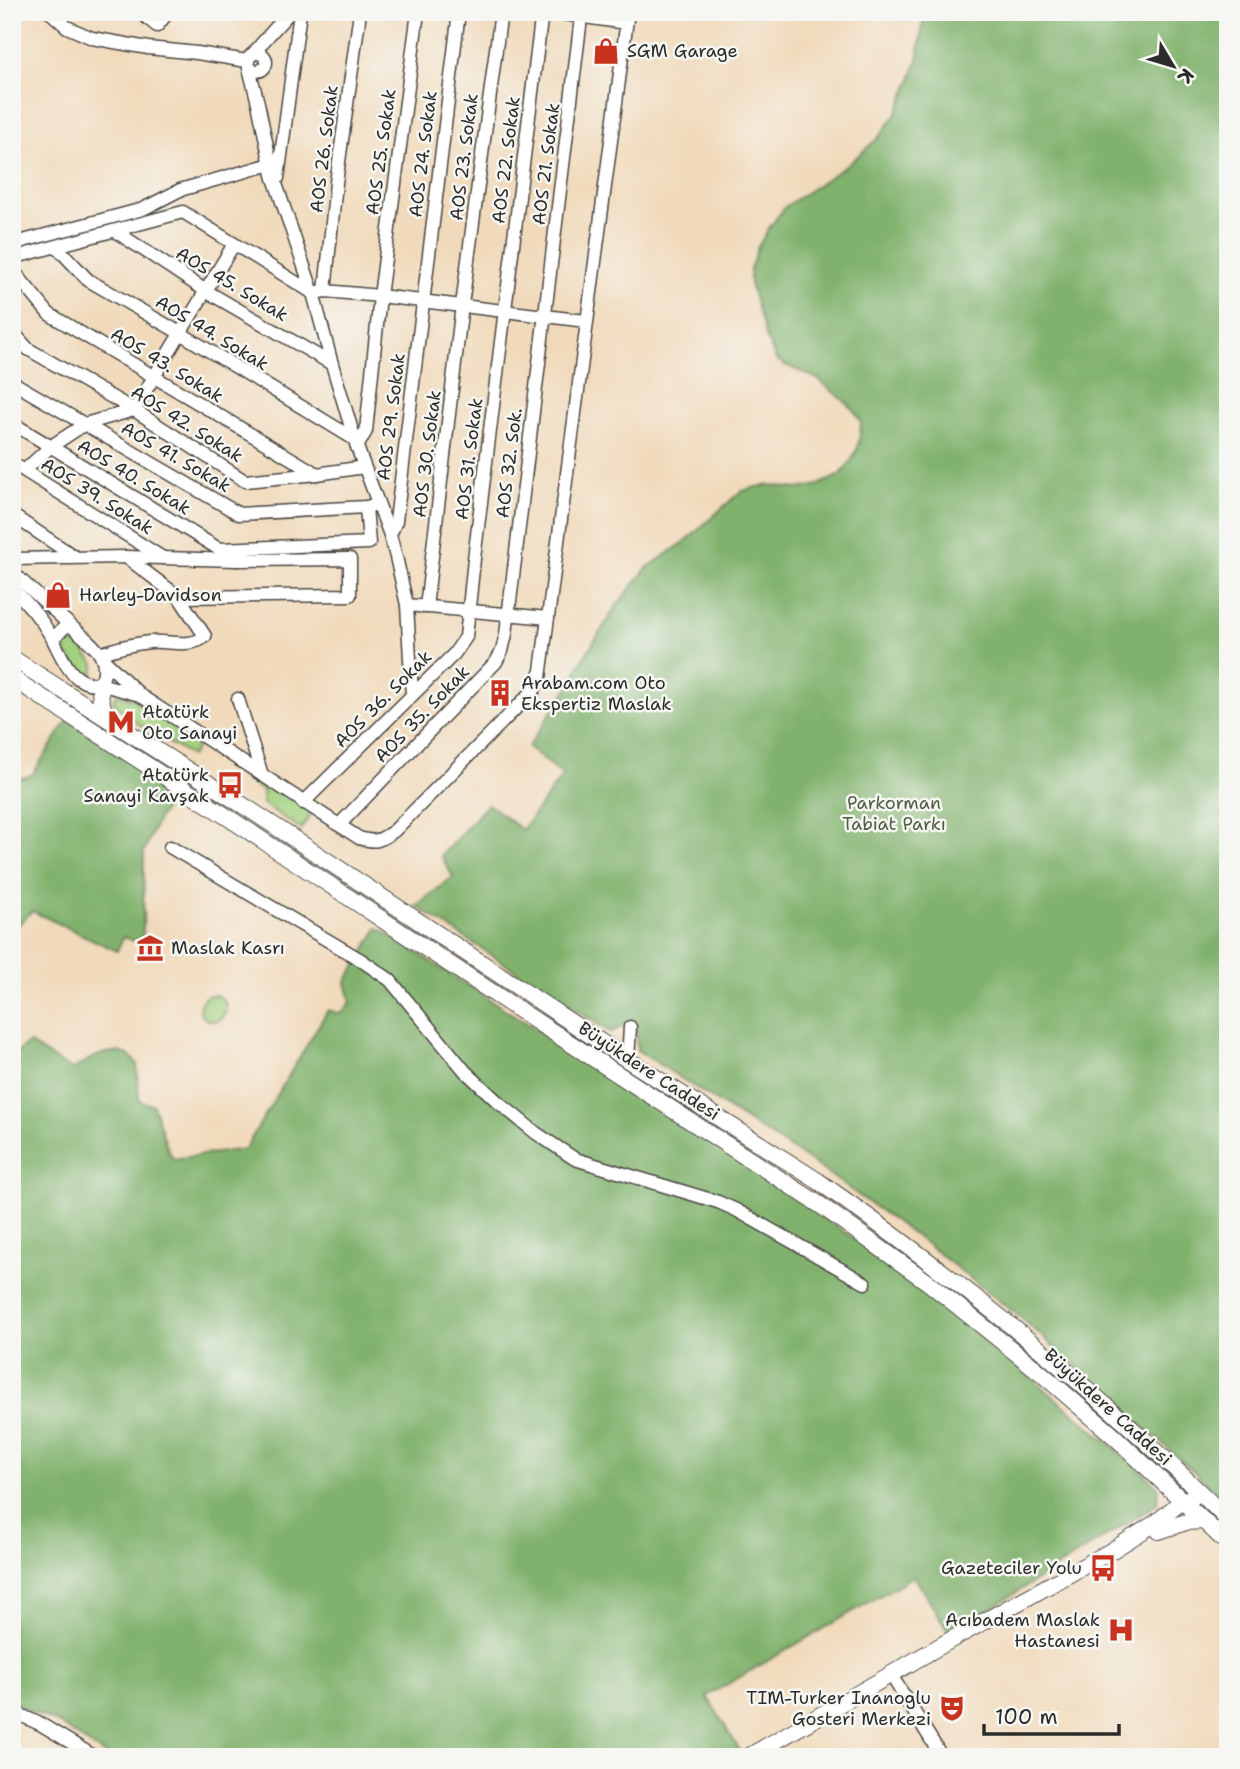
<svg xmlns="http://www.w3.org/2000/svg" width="1240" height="1769" viewBox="0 0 1240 1769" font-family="'Shantell Sans',sans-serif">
<rect width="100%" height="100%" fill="#f6f6f2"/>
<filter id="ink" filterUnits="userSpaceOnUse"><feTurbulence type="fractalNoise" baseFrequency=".0143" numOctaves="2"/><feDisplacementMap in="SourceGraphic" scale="14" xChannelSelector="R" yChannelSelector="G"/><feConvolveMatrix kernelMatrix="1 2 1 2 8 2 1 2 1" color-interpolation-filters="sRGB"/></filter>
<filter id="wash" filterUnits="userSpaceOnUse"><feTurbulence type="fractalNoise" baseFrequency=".00686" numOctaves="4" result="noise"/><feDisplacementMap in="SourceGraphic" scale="28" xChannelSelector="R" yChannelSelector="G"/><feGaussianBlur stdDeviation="1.57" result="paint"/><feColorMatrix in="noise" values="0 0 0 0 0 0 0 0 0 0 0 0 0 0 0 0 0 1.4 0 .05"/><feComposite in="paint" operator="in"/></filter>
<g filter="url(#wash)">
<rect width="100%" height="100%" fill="#f1dabb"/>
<!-- green -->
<g fill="#a2d07e" stroke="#667e54" stroke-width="2">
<path d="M69 639H75L95 665 93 674 90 676C78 672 67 656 63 645L65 640Z"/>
<path d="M119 694 137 700 189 734 197 747 191 756C169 742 128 722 113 701L115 696Z"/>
<polygon points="234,759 312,812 301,829 263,804 262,791 228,767"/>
<circle cx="213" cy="1008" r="13"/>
</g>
<!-- forest -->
<g fill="#81b26d" stroke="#566e4c" stroke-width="2">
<polygon points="924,12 1228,12 1228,1481 1218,1493 1020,1317 924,1242 813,1163 637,1050 636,1029 624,1026 610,1032 416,906 453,877 441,856 488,804 522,830 563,775 528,747 571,683 580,664 617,605 648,567 686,541 740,492 756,487 771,485 798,489 819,485 840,475 850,463 857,449 860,435 861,422 855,412 848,404 818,379 783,364 776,359 767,340 750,284 750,269 758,247 769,228 785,207 850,163 878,138 896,114 908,88 918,60"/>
<polygon points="68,720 176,791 157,821 144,851 143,936 135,941 123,937 117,951 32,911 12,931 12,781 32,775"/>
<path d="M378 928 767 1177 930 1293 1134 1464 1159 1488 1157 1504 1003 1601 949 1632 914 1576 707 1696 743 1756 742 1757H108L56 1722 12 1703V1057L28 1043 72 1070C87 1060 109 1046 128 1055 129 1055 136 1062 137 1063L139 1101 153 1105 167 1147 173 1159 245 1149 328 1010 341 1014 351 1002 346 982Z"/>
</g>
</g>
<g filter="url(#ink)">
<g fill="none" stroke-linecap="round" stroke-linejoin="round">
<defs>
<g id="minor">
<polyline points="50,12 67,27 92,38 148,48 197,53 247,61"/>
<polyline points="140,12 157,26 168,12"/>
<polyline points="550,12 626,23"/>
<circle cx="257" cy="62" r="9"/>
<path d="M253 54C265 39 277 26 290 12"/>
<polyline points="249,68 258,103 273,175 313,293 332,364 357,447 390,535 396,557 407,605 412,695"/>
<polyline points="278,178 300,12"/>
<polyline points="115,231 206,291 332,364"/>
<polyline points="12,244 143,209 180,190 271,164"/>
<polyline points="57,247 88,280 180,333 356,440"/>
<polyline points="12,258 183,212 313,293 325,291 380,296 586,321"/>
<polyline points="12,269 49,314 317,474"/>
<polyline points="325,291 336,183 360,12"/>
<polyline points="12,331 28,349 134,410 245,481 317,474 364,467"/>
<polyline points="12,382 239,514 366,507 378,504"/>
<polyline points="12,423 237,560"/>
<polyline points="357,447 366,431 380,296 418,12"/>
<polyline points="12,463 163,558"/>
<polyline points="25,470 50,447 85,424 134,410 234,244"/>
<polyline points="12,515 75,557"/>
<polyline points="390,535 396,521 459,12"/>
<polyline points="219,549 369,543 366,507"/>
<polyline points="12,559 125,557 237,560 350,559 350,595 179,597"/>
<polyline points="12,572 71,626"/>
<path d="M12 588C28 603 40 617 51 636 63 657 70 686 100 684 115 657 89 642 71 626H66L53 638"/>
<polyline points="407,605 548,618"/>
<polyline points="426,607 462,305 501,12"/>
<path d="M100 654C116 648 133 644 150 642 167 640 192 649 205 636L179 597 126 557"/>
<path d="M104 660 141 696 359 838C376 843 379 841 394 831L534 690 540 678 628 12"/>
<polyline points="100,684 136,694"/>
<polyline points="238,699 262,775"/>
<polyline points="303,803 454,654 466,637 474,559 542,12"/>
<polyline points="339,825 496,662 502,651 506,634 581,18"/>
<polyline points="170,847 361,960 390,980 465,1071 498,1102 536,1133 575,1159 718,1202 736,1210 865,1283"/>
<polyline points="628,1060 630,1027"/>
<polyline points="1217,1510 1228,1498"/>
<polyline points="896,1683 942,1757"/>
<polyline points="12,1711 42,1725 95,1757"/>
</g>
<g id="major">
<path d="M12 658 255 813 628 1060 818 1181C964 1283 1102 1394 1228 1520"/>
<polyline points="12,678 235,822 525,1014 820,1205 929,1283 1041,1373 1115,1437 1228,1544"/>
<path d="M100 684C100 697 101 707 108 717"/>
<polyline points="1159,1531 1186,1522 1204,1521"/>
<polyline points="748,1757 947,1642 1111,1551 1157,1522 1183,1500 1192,1498"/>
</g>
</defs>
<!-- minor casing -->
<use href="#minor" stroke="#494541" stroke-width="15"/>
<!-- major casing -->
<use href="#major" stroke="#494541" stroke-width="18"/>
<!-- minor -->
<use href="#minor" stroke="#fff" stroke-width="12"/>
<!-- major -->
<use href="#major" stroke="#fff" stroke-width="16"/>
</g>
</g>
<!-- icons -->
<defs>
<symbol id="shop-bare" viewBox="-9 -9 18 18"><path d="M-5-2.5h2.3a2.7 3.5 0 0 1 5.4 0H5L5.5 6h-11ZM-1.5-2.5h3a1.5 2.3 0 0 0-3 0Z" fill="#c8321e" stroke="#f6f6f2" stroke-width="2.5" paint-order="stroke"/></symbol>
<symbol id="building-bare" viewBox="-9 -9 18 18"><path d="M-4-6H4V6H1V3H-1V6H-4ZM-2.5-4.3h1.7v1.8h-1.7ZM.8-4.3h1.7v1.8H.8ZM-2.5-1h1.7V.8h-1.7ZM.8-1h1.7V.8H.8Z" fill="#c8321e" stroke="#f6f6f2" stroke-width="2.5" paint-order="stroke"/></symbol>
<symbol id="metro-bare" viewBox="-9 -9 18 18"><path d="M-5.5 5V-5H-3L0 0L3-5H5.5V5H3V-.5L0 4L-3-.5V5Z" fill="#c8321e" stroke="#f6f6f2" stroke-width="2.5" paint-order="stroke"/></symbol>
<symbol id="bus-bare" viewBox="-9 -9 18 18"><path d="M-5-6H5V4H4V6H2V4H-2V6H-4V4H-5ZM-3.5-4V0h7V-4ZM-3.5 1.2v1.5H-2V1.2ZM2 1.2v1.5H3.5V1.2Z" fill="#c8321e" stroke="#f6f6f2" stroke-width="2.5" paint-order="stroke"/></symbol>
<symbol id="museum-bare" viewBox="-9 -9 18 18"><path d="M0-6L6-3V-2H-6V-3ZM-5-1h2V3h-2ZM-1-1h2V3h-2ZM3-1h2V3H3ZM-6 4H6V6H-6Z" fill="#c8321e" stroke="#f6f6f2" stroke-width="2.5" paint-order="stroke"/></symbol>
<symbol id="hospital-bare" viewBox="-9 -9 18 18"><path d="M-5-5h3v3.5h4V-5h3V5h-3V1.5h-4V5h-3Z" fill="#c8321e" stroke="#f6f6f2" stroke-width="2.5" paint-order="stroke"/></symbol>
<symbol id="theatre-bare" viewBox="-9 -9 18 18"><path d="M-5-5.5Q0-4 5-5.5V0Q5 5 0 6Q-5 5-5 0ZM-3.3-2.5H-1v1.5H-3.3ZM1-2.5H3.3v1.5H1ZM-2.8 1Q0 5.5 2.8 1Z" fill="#c8321e" stroke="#f6f6f2" stroke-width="2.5" paint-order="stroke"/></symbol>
</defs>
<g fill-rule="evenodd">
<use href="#shop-bare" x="587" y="32" width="38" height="38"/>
<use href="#shop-bare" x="39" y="576" width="38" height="38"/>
<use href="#building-bare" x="481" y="674" width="38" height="38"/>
<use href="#metro-bare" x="102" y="703" width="38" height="38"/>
<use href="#bus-bare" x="211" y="766" width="38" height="38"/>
<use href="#museum-bare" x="131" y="929" width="38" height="38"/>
<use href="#bus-bare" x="1084" y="1549" width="38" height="38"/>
<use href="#hospital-bare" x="1102" y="1611" width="38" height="38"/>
<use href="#theatre-bare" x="933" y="1689" width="38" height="38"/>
</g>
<g text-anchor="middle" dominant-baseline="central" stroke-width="5" stroke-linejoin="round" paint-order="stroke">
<!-- poi labels -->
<g font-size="18" fill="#2b2b2b" stroke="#f6f6f2" text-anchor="start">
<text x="627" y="51">SGM Garage</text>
<text x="79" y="595">Harley-Davidson</text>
<text x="521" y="683">Arabam.com Oto<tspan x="521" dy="21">Ekspertiz Maslak</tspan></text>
<text x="142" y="712">Atatürk<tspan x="142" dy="21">Oto Sanayi</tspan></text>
<text x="209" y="775" text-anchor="end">Atatürk<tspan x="209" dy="21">Sanayi Kavşak</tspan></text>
<text x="171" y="948">Maslak Kasrı</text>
<text x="1082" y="1568" text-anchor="end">Gazeteciler Yolu</text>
<text x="1100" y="1620" text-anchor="end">Acıbadem Maslak<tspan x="1100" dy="21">Hastanesi</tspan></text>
<text x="931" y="1698" text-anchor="end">TIM-Turker Inanoglu<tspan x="931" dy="21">Gosteri Merkezi</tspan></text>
</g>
<!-- street labels -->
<g font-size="18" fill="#2b2b2b" stroke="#f6f6f2">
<text transform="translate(324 149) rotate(-83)">AOS 26. Sokak</text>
<text transform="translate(381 152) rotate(-82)">AOS 25. Sokak</text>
<text transform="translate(423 154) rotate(-83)">AOS 24. Sokak</text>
<text transform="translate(464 157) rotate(-83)">AOS 23. Sokak</text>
<text transform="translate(506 160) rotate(-83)">AOS 22. Sokak</text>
<text transform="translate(546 164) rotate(-83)">AOS 21. Sokak</text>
<text transform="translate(232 284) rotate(31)">AOS 45. Sokak</text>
<text transform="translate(212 333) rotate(31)">AOS 44. Sokak</text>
<text transform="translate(167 365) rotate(31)">AOS 43. Sokak</text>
<text transform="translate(391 417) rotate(-83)">AOS 29. Sokak</text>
<text transform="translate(187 424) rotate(32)">AOS 42. Sokak</text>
<text transform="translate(427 454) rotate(-83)">AOS 30. Sokak</text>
<text transform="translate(176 457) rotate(30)">AOS 41. Sokak</text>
<text transform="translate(469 459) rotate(-83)">AOS 31. Sokak</text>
<text transform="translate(509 463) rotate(-83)">AOS 32. Sok.</text>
<text transform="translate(134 477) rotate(31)">AOS 40. Sokak</text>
<text transform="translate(97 496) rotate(32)">AOS 39. Sokak</text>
<text transform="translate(383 699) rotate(-45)">AOS 36. Sokak</text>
<text transform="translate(422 714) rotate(-46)">AOS 35. Sokak</text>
<text transform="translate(649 1071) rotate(33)">Büyükdere Caddesi</text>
<text transform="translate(1108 1407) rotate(42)">Büyükdere Caddesi</text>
</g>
<!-- park labels -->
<g font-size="18" fill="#4f5d44" stroke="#f6f6f2">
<text x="894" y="803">Parkorman<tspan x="894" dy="21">Tabiat Parkı</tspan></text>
</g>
</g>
<!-- margin -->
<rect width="1240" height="1769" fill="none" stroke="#f6f6f2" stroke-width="42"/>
<!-- north arrow -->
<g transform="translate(1173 66) rotate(128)" stroke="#f6f6f2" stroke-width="5" paint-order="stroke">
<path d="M0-5L12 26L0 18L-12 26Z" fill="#2b2b2b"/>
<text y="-10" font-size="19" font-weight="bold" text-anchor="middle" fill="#2b2b2b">K</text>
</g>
<!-- scale -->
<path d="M984 1724v10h135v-10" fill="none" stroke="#2b2b2b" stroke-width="3.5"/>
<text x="995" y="1724" font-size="21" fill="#2b2b2b" stroke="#f6f6f2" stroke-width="5" paint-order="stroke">100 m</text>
</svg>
